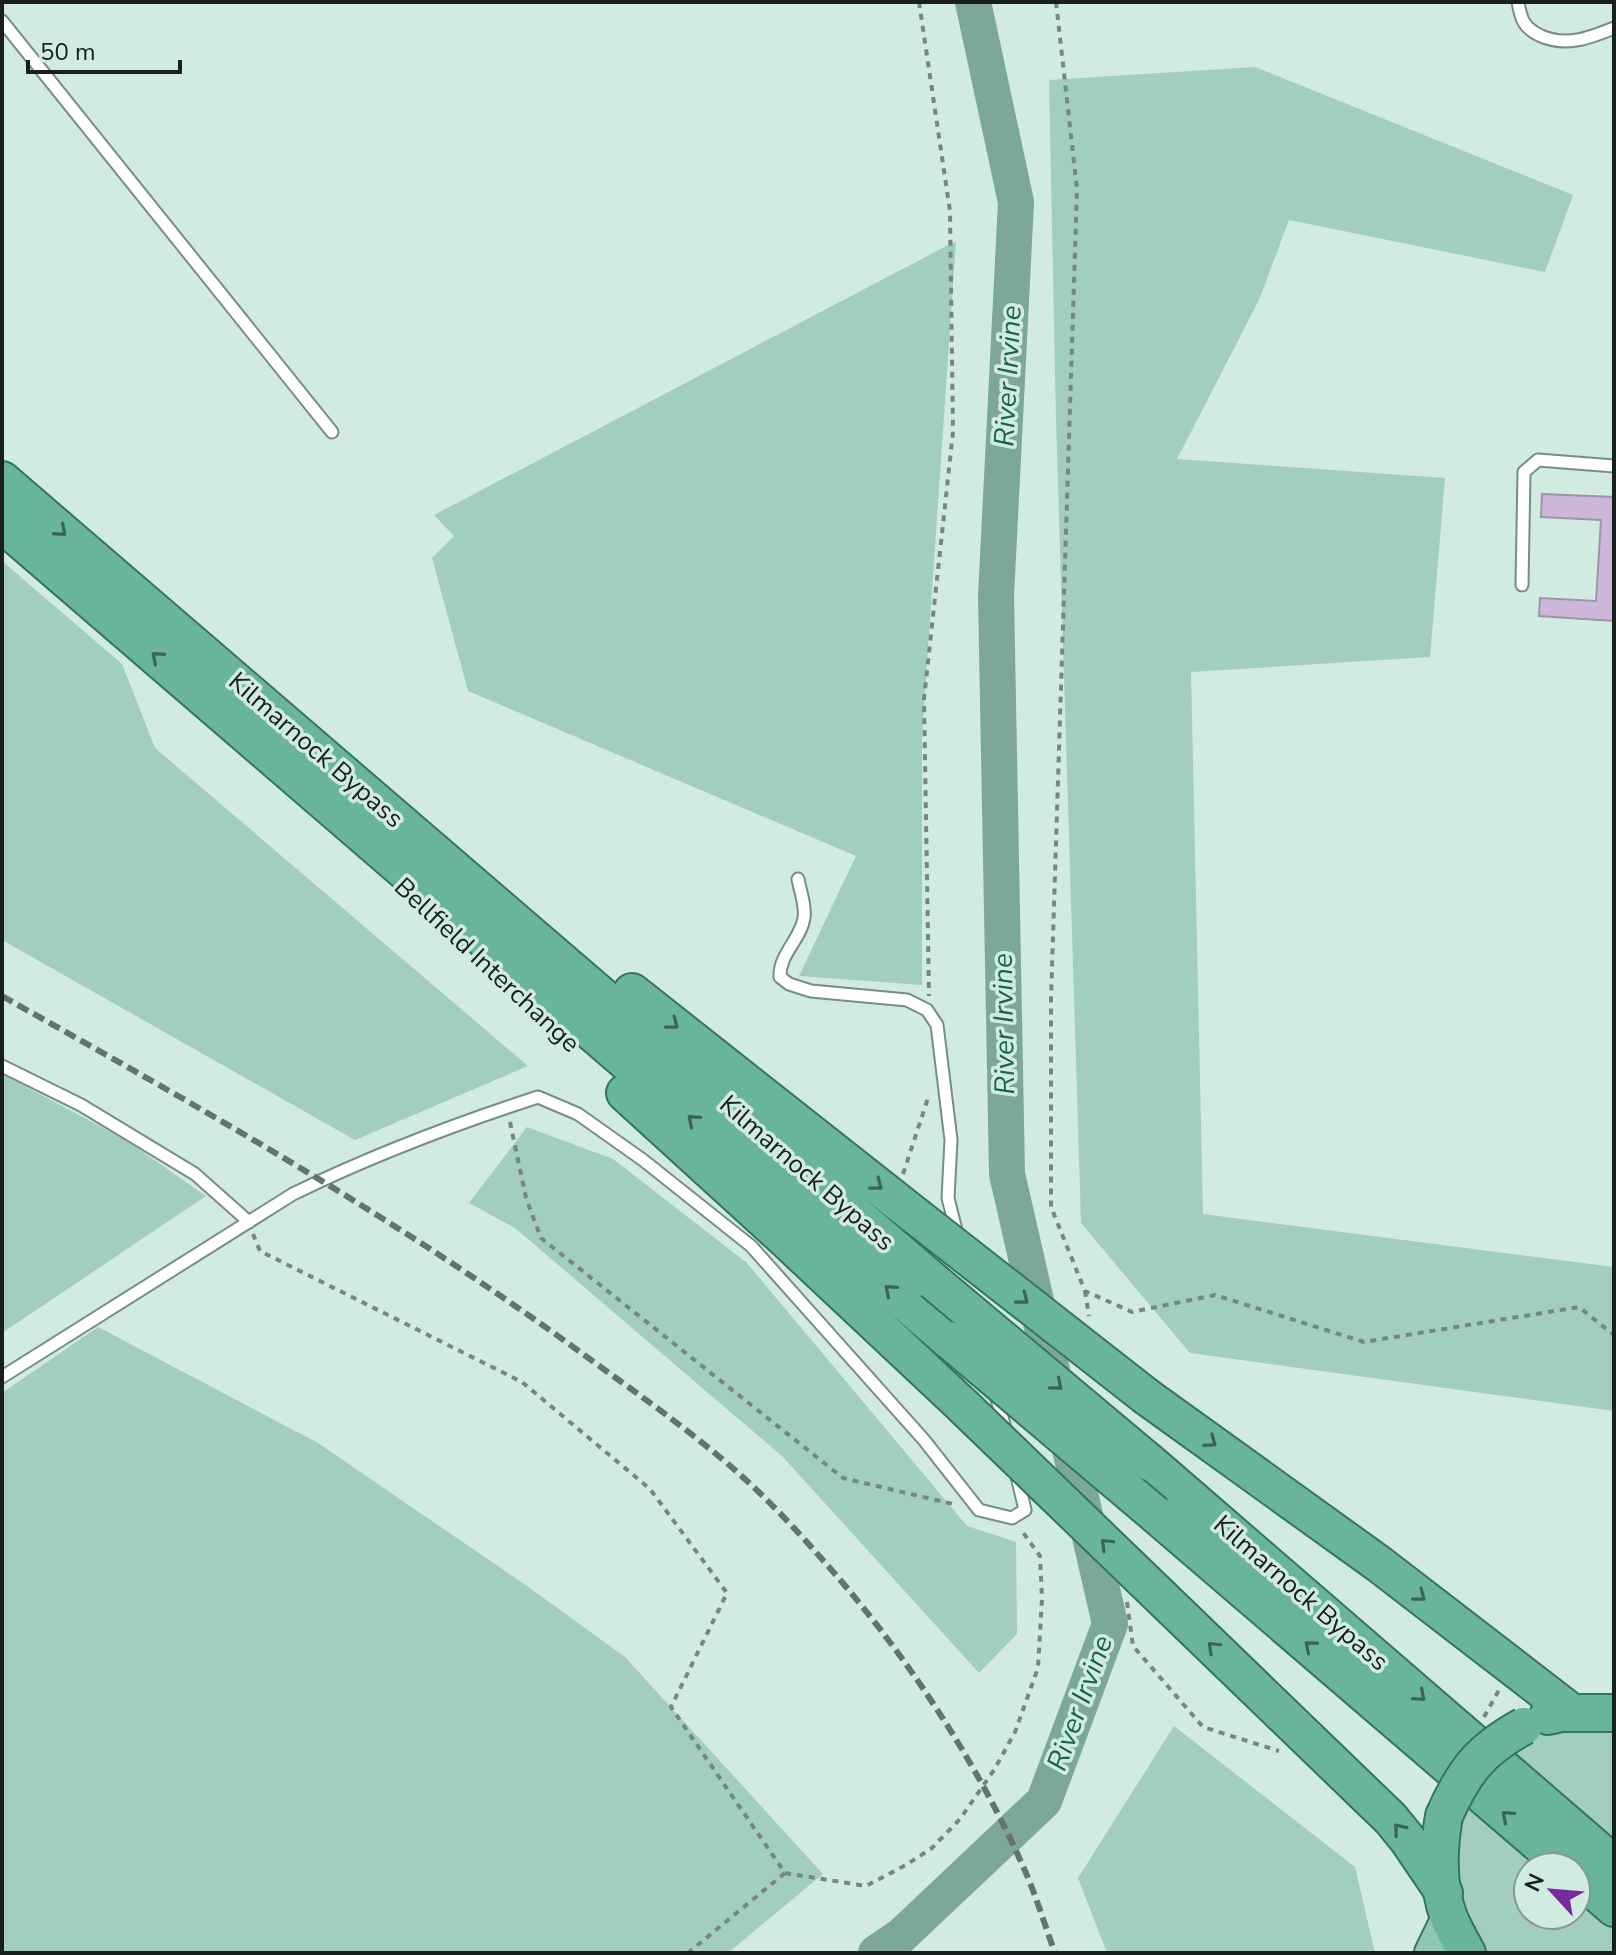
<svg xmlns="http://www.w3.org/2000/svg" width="1616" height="1955" viewBox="0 0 1616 1955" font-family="'Nunito Sans',sans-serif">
<rect width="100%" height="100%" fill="#d1ebe0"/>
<!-- green -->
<g fill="#a2cebd">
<polygon points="1255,67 1573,195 1545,272 1289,220 1259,300 1177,459 1445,478 1430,657 1191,672 1203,1214 1614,1267 1614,1411 1190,1353 1081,1223 1056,420 1049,80"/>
<polygon points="956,241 922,737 922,985 799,976 856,856 468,691 432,558 454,536 434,515"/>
<polygon points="2,561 122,664 155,748 528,1066 355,1140 2,940"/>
<polygon points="2,1074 124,1139 206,1196 2,1333"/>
<polygon points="527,1127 613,1159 747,1263 967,1526 1016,1542 1017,1634 979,1673 783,1457 515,1228 469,1203"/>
<polygon points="98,1327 318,1443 527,1586 625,1657 823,1874 728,1953 2,1953 2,1393"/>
<polygon points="1566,1725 1614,1729 1614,1844 1505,1751 1524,1738"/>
<polygon points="1174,1726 1355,1867 1375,1953 1107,1953 1078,1878"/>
<polygon points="1466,1799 1549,1867 1528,1867 1528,1915 1576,1915 1576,1890 1614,1923 1614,1953 1478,1953 1456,1900 1452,1861"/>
</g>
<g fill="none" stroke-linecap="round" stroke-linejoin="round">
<!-- river -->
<polyline stroke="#7ba897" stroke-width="36" points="876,1953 901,1936 1044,1801 1110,1624 1007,1174 996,596 1016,202 973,2"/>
</g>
<!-- building -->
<polygon fill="#ccb7da" stroke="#9f94a7" stroke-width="2" points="1542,494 1614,497 1614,621 1539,616 1540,598 1596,601 1601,520 1541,517"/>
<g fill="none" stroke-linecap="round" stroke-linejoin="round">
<defs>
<g id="service">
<path d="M1518 2C1521 20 1524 28 1541 36 1567 47 1589 38 1614 28"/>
<polyline points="2,21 332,432"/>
<polyline points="1522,585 1524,472 1538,460 1614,466"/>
<path d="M798 879C800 891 806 905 804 918 801 939 779 954 780 977L789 984 811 991 907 1000 927 1010 937 1025 951 1140 948 1198 957 1234"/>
<polyline points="2,1066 81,1105 195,1174 249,1222"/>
<path d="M2 1377 293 1194C371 1156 455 1124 538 1097L578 1114 643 1160 751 1246 924 1440 979 1510 1012 1518 1025 1510 1016 1472"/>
<polyline points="996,1395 1006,1432"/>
</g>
<polyline id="primary" points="1432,1953 1449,1918"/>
<g id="trunk">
<polyline points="2,480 933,1281"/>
<polyline points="2,524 949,1340"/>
<polyline points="632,992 917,1217"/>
<polyline points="625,1093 782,1236 962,1405"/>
<polyline points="1147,1397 1379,1564 1571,1712"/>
<polyline points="1149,1462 1614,1864"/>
<polyline points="1155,1514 1566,1867"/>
<polyline points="1162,1598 1391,1819 1408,1840 1444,1893"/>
<polyline points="1548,1716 1562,1713 1614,1713"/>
<path d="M1444 1816C1438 1850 1437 1886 1449 1918 1454 1930 1461 1942 1467 1953"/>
<polyline points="1576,1875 1614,1908"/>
</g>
</defs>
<!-- service casing -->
<use href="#service" stroke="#768e84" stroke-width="15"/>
<!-- primary casing -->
<use href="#primary" stroke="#34745f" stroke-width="38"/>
<!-- trunk casing -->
<use href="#trunk" stroke="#34745f" stroke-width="40"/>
<!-- path -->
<g stroke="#768780" stroke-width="4" stroke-dasharray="6 6" stroke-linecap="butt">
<polyline points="919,2 950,211 953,432 924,699 929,996"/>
<polyline points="1056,2 1077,189 1051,999 1051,1207 1085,1291 1132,1312 1215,1295 1364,1342 1579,1307 1614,1335"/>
<polyline points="510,1122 526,1198 541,1238 843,1478 957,1505"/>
<polyline points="903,1174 929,1095"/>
<polyline points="253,1234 260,1251 522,1382 650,1489 727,1593 671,1707 785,1873 688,1953"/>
<polyline points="1085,1291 1089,1316"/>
<polyline points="1127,1602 1133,1646 1203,1727 1279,1751"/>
<polyline points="1484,1717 1499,1690"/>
<polyline points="785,1873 866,1886 906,1865 932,1848 960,1819 994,1770 1015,1732 1038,1668 1042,1599 1040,1556 1022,1531"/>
</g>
<!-- service -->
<use href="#service" stroke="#fff" stroke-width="11"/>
<!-- primary -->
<use href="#primary" stroke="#8ec7b5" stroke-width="34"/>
<!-- trunk -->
<use href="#trunk" stroke="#68b49c" stroke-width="36"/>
<!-- rail -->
<path stroke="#64746d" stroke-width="6" stroke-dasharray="12 6" stroke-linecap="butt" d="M2 996C199 1107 393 1216 576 1349 628 1387 680 1423 728 1464 761 1492 793 1526 821 1558 900 1646 974 1756 1022 1864 1035 1892 1044 1923 1055 1953"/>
<defs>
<g id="trunk-bridge">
<polyline points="917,1217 1147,1397"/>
<polyline points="933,1281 1149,1462"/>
<polyline points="949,1340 1155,1514"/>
<polyline points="962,1405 1162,1598"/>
<path d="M1444 1816C1464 1771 1480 1750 1524 1726"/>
</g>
</defs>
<!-- trunk-bridge casing -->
<use href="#trunk-bridge" stroke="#34745f" stroke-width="40" stroke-linecap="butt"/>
<!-- trunk-bridge -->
<use href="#trunk-bridge" stroke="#68b49c" stroke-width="36"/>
</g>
<!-- one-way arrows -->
<defs><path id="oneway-chevron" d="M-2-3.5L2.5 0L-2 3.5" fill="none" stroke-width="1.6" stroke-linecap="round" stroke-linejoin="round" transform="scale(2)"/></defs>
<g stroke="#3b6356">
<use href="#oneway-chevron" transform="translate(61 531) rotate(41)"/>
<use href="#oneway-chevron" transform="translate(157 657) rotate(-139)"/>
<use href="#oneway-chevron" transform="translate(673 1024) rotate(38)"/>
<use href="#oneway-chevron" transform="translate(693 1120) rotate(-139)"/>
<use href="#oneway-chevron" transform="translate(877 1185) rotate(38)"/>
<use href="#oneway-chevron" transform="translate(890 1290) rotate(-139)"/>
<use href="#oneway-chevron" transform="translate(1023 1299) rotate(38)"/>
<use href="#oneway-chevron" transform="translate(1057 1385) rotate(40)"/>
<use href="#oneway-chevron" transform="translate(1211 1442) rotate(36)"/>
<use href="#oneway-chevron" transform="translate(1106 1544) rotate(-136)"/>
<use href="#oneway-chevron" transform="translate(1420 1596) rotate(38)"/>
<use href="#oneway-chevron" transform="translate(1310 1646) rotate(-140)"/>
<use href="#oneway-chevron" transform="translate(1213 1647) rotate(-136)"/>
<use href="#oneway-chevron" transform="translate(1420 1696) rotate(41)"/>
<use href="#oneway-chevron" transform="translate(1507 1816) rotate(-139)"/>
<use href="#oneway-chevron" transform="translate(1399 1829) rotate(-130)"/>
</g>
<g text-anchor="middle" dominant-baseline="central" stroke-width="7" stroke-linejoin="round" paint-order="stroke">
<!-- street labels -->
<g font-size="26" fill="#17201c" stroke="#d1ebe0">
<text transform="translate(316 750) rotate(41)">Kilmarnock Bypass</text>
<text transform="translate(487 965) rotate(43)">Bellfield Interchange</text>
<text transform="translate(807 1173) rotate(41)">Kilmarnock Bypass</text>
<text transform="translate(1301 1593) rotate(41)">Kilmarnock Bypass</text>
</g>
<!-- water labels -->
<g font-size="28" font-style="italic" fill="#15664f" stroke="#d1ebe0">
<text transform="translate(1008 376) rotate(-87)">River Irvine</text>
<text transform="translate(1004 1024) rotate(-91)">River Irvine</text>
<text transform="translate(1080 1703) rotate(-70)">River Irvine</text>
</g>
</g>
<!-- border -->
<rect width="1616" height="1955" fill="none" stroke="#17201c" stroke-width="8"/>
<!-- north arrow -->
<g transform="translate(1552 1891) rotate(296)"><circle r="38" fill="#d1ebe0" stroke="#879a92" stroke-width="2"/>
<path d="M0-6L14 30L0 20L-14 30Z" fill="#762a9c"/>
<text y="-12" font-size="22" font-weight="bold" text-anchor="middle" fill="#17201c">N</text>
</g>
<!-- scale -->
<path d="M28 60v12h152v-12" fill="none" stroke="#17201c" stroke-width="4"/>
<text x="40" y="60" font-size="24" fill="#17201c" stroke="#d1ebe0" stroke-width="6" paint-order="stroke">50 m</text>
</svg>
